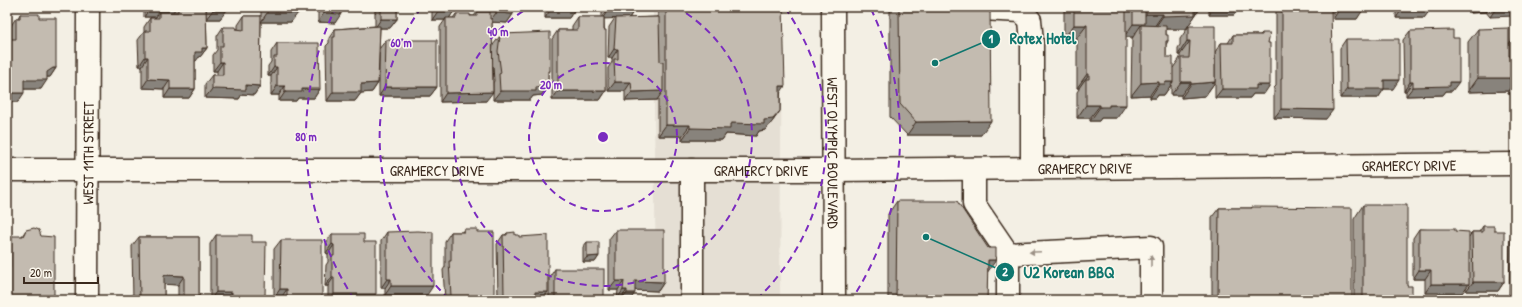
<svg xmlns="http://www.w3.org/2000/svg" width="1522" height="307" viewBox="0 0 1522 307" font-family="'Patrick Hand',sans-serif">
<rect width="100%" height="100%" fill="#f3efe4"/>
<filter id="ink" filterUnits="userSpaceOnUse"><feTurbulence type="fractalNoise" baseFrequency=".025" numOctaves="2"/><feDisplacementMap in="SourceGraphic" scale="8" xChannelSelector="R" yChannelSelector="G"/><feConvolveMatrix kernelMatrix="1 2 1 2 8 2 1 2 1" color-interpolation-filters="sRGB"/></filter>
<g filter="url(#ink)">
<!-- built -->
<polygon fill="#e5dfd4" points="653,7 782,7 780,300 656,300"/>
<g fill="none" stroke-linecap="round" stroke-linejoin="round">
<defs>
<g id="minor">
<polyline points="981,9 1021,11 1030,20 1032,42 1032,168"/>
<polyline points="974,169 974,204 1008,254 1008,300"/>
<path id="s1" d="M7 170H833L1515 164"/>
<polyline points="1008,254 1151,247 1151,300"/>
<path id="s2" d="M87 300 88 7"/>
<polyline points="692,300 692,170"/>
</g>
<g id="major">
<path id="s3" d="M833 7 834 300"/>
</g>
</defs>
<!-- minor casing -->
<use href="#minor" stroke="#3b2a1e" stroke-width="25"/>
<!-- major casing -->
<use href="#major" stroke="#3b2a1e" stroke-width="25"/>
<!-- minor -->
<use href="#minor" stroke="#fbf7ec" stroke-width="22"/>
<!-- major -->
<use href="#major" stroke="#fbf7ec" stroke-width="22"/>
</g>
<!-- wall -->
<g fill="#a8a197" stroke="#3b2a1e">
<polygon points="144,7 206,7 207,48 200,57 199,57 195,61 195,89 189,98 164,98 164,89 142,88 142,66 139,66 138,40 144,32 144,27 150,18 155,18 156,17 144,17"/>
<polygon points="206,7 227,7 220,19 206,19"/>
<polygon points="261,7 298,7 291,22 261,22 260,86 254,95 242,94 239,99 205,98 205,84 212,75 217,75 217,71 213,71 213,55 217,50 217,36 223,27 238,29 238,25 244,16 261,16"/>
<polygon points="318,7 342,7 335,23 318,22"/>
<polygon points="375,7 397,7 397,19 390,28 380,28 379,49 386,40 437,87 430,96 379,96 379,53 378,83 372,92 361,93 355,101 327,101 326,46 329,43 329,38 335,29 375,26"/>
<polygon points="432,7 454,7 454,11 449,18 453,18 456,14 474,16 477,12 489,12 490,7 513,7 513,14 507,23 492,22 492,54 493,45 500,36 501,36 503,34 550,71 548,74 548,86 542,95 533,96 530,100 493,100 493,83 494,81 493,66 486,101 440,102 440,27 445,20 432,20"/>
<polygon points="545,7 575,7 575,9 569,18 545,18"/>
<polygon points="602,7 635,7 635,9 629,18 658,17 658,7 783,7 780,111 772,122 765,130 759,131 756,136 726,134 722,140 682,140 682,136 658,136 658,99 657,100 625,101 625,91 608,91 608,68 612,62 612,58 608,58 609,27 615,18 604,18 606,91 600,100 552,100 552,39 558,30 572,30 572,26 578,17 602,17"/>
<polygon points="890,7 990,7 981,135 907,135 890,117"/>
<polygon points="1064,7 1126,7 1126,9 1127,7 1201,7 1186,29 1166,29 1166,35 1168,41 1166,45 1166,57 1173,68 1180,58 1180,55 1178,55 1178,48 1180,45 1180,39 1189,26 1215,82 1205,96 1181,98 1181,95 1171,95 1171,85 1164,95 1158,95 1156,98 1150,98 1150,95 1131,96 1132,39 1133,37 1126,37 1117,118 1101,118 1099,121 1090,121 1090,118 1077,118 1077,92 1079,89 1079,88 1077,88 1077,38 1064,38"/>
<polygon points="1209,7 1240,7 1234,15 1209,15"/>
<polygon points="1277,7 1331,7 1326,119 1274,118 1274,88 1276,86 1276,9"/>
<polygon points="1333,7 1363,7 1357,19 1333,19"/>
<polygon points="1396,7 1431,7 1424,18 1396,18"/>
<polygon points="1470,7 1515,7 1490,17 1486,12 1471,13"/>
<polygon points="20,14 39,18 56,68 50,77 47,77 41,89 24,89 18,102 7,102 10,27 16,18 18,18"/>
<polygon points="1478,29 1509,44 1515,35 1515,94 1508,94 1508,91 1468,92 1468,42"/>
<polygon points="1410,31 1452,91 1446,91 1443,95 1406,96 1406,91 1404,91 1403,40"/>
<polygon points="1262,33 1268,43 1264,94 1253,94 1250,98 1215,98 1215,52 1221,43 1228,43 1233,35 1260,35"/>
<polygon points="1346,39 1393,89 1384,89 1378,98 1340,98 1340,48"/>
<polygon points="277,43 320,89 314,98 298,98 296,101 279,101 279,95 271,95 271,76 268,76 268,66 271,62 271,52"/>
<polygon points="897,201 987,272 987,300 888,300 888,214"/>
<polygon points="1363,205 1407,286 1412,300 1354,300 1354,219"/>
<polygon points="1252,207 1352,300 1212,300 1212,217 1219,208 1251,208"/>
<polygon points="1483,226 1494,231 1504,282 1498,291 1466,291 1466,287 1462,293 1425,293 1425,279 1413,279 1413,238 1419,229 1455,231 1469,237 1472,232 1479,232"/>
<polygon points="464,229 477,232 494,300 445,300 443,270 445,267 445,241 451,232 462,232"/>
<polygon points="26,230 54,300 7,300 7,243 10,238 22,236"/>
<polygon points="616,230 664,282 658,291 635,290 630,300 621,300 621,299 617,299 618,290 609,290 609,239"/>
<polygon points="387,232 427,295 385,295 385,288 381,288 381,241"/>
<polygon points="1515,232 1515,300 1509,300 1510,240"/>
<polygon points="507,233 515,235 519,237 543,300 498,300 497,244 503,235 505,235"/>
<polygon points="332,234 364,242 371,300 328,300 328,286 325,286 326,265 328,262 328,254 326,253 326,243"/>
<polygon points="216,235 252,242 265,297 263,300 210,300 210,244"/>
<polygon points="139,237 199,237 199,297 197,300 178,300 178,285 164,284 164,300 133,300 132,246"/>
<polygon points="281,240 322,298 321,300 281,300 281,298 274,298 274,249"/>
<polygon points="587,242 599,256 595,262 583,262 583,247"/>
<polygon points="555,269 604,300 549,300 549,278"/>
</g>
<!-- shaded-wall -->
<g fill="#88837b" stroke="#3b2a1e">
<polygon points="1192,7 1201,7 1186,29 1154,29 1163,16"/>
<polygon points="1214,7 1240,7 1234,15 1209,15"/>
<polygon points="1475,7 1489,7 1486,12 1471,13"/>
<polygon points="1497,7 1515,7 1515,16 1490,17"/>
<polygon points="150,8 176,8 169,17 159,12 156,17 144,17"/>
<polygon points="551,9 575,9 569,18 545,18"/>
<polygon points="635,9 629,18 602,19 608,10"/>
<polygon points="1402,9 1431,9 1424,18 1396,18"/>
<polygon points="213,10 227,10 220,19 206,19"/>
<polygon points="1339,10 1363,10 1357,19 1333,19"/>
<polygon points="438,11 454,11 448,20 446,18 445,20 432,20"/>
<polygon points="267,13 298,13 291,22 261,22"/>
<polygon points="324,13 341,14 335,23 318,22"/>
<polygon points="496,13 513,14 507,23 489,22"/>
<polygon points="1146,14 1163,14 1154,27 1141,25 1133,37 1124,37 1133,24 1140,24"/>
<polygon points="381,19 397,19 390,28 375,28"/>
<polygon points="1074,25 1087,25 1077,38 1064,38"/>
<polygon points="1187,41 1190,41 1180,55 1178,55"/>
<polygon points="202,48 207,48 200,57 199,57 196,61 189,61 195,52"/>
<polygon points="614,49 618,49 612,58 608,58"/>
<polygon points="145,57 148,57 142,66 139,66"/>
<polygon points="220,62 223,62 217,71 213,71"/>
<polygon points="274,67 277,67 271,76 268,76"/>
<polygon points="53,68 56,68 50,77 46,77 47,80 41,89 18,89 24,80"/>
<polygon points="1087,74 1089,74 1079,88 1077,88"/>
<polygon points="1478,78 1515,78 1515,81 1508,91 1468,92"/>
<polygon points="148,79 170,80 164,89 142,88"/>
<polygon points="1384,80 1399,80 1393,89 1384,89 1378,98 1340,98 1347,89"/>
<polygon points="615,82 631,82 625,91 608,91"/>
<polygon points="1159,82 1150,95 1131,96 1141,83"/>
<polygon points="1166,82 1173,82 1164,95 1158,95 1156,98 1150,98 1159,84"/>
<polygon points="1181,82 1191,82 1181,95 1171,95"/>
<polygon points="1215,82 1205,96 1181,98 1191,84"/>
<polygon points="1410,82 1413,82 1406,91 1404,91"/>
<polygon points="1450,82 1459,82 1452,91 1446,91 1443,95 1406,96 1413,87"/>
<polygon points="378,83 372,92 361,93 355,101 327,101 333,92 361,84"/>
<polygon points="1515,83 1515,94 1508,94"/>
<polygon points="246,85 260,86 254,95 242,94 239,99 205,98 212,89"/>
<polygon points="1256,85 1270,85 1264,94 1253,94 1250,98 1215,98 1222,89"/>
<polygon points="277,86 285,86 279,95 271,95"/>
<polygon points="548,86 542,95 533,96 530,100 493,100 500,91"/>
<polygon points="780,86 785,86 777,98"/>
<polygon points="385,87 437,87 430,96 379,96"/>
<polygon points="170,89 195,89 189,98 164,98"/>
<polygon points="302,89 320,89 314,98 298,98 296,101 279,101 285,92"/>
<polygon points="558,91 606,91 600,100 552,100"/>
<polygon points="663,91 657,100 625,101 632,92"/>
<polygon points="493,92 486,101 440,102 446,93"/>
<polygon points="7,93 24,93 18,102 7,102"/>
<polygon points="1086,105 1100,105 1090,118 1077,118"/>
<polygon points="1109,105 1126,105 1117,118 1101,118 1099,121 1090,121 1100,107"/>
<polygon points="1281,109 1333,110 1326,119 1274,118"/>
<polygon points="780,111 772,122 765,130 759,131 756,136 726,134 722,140 682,140 690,128 730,124 732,123 764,120"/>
<polygon points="991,121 981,135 907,135 916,122"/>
<polygon points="666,125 690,125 682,136 658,136"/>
<polygon points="332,244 334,245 328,254 326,253"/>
<polygon points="599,256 595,262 583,262 587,257"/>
<polygon points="988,260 996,260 987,273"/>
<polygon points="1419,270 1431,270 1425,279 1413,279"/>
<polygon points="164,275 184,276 178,285 158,284"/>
<polygon points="332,277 334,277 328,286 325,286"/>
<polygon points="387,279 391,279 385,288 381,288"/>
<polygon points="616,281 624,281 618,290 609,290"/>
<polygon points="635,281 664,282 658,291 628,290"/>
<polygon points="1473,282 1504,282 1498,291 1466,291"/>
<polygon points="1431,284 1469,284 1462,293 1425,293"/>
<polygon points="391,286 433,286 427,295 385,295"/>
<polygon points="280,289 287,289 281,298 274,298"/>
<polygon points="623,290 627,290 621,299 617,299"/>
<polygon points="216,292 232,292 227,300 210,300"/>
<polygon points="535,292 548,292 543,300 501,300 504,295"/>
<polygon points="627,293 635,293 630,300 622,300"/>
<polygon points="334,294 376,294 371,300 330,300"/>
<polygon points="232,296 265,297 263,300 230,300"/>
<polygon points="184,297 199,297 197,300 182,300"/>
</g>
<!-- building -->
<g fill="#c3bbb0" stroke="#3b2a1e">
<rect x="150" y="7" width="26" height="1"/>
<polygon points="178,7 206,7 207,48 202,48 202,52 195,52 195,89 170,89 170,80 148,79 148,57 145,57 145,31 150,31 150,18 159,18 159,12 178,12"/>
<rect x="213" y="7" width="14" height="3"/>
<rect x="267" y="7" width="31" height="6"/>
<polygon points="325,7 342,7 341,14 324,13"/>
<rect x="381" y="7" width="16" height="12"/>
<rect x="438" y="7" width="16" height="4"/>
<polygon points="496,7 513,7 513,14 496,13"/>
<rect x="551" y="7" width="24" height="2"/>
<polygon points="608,7 635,7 635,9 608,10"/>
<polygon points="666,7 783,7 785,86 780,86 780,111 773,119 764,120 764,124 732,123 730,124 730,129 690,128 690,125 666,125"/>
<polygon points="899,7 990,7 991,121 916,122 900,104"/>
<polygon points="1074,7 1126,7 1126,105 1109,105 1109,107 1100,107 1100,105 1086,105 1086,79 1089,79 1089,74 1087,74 1087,25 1074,25"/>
<rect x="1133" y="7" width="12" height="17"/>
<polygon points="1146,7 1195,7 1195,15 1163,16 1163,14 1146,14"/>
<polygon points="1282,7 1331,7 1333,110 1281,109 1281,79 1282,79"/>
<rect x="1339" y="7" width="24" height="3"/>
<rect x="1402" y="7" width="29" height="2"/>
<polygon points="477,12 490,12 490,19 492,19 493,92 446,93 446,18 456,18 456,14 470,14 470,16 477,16"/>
<polygon points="20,14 39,14 39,18 56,18 56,68 53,68 47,72 47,80 24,80 24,93 7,93 7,39 16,39 16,18 20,18"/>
<polygon points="244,16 261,16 260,86 246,85 246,90 212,89 212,75 223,75 223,62 220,62 220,46 223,46 223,27 236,27 236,29 244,30"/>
<polygon points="578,17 604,17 604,30 606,30 606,91 558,91 558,30 578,30"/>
<polygon points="659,17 660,62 663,62 663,91 632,92 631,82 615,82 614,59 618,59 618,49 614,49 616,18"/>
<polygon points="1141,25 1166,26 1166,35 1168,35 1168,41 1166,41 1166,57 1173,57 1173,82 1166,82 1165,84 1159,84 1159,82 1141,83"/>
<polygon points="380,26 378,83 361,84 361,92 333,92 333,37 335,37 335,29"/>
<polygon points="1189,26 1215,26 1215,82 1191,84 1191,82 1181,82 1181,58 1189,58 1190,41 1187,41 1187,35 1189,35"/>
<polygon points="1509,28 1509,56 1515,56 1515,78 1478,78 1478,29"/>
<polygon points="1453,30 1453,38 1459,38 1459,82 1450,82 1450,86 1413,87 1413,82 1410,82 1410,31"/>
<polygon points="550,32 550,71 548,71 548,86 536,87 536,91 500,91 499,74 501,73 498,51 500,36 503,36 503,34"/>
<polygon points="1262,33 1270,33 1268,43 1270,43 1270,85 1256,85 1256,89 1222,89 1221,43 1233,43 1233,35 1262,35"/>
<polygon points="1346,39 1399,39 1399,80 1384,80 1384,89 1347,89"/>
<polygon points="386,40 437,40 437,87 385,87"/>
<polygon points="277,43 319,43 320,89 302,89 302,92 285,92 285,86 277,86 277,67 274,67 274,57 277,57"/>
<polygon points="897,201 957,201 988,248 996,248 996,260 988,260 987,300 896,300"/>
<polygon points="1363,205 1407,205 1407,286 1412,286 1412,300 1363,300"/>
<polygon points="1252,207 1352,208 1352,300 1218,300 1219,208 1252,208"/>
<polygon points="1483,226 1494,226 1494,231 1504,231 1504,282 1473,282 1472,232 1483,232"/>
<polygon points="34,228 39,230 41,236 54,237 54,300 9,300 8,270 10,268 10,238 12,236 23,236 26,230"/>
<polygon points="464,229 477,229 477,232 494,232 494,300 449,300 449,296 451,296 449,261 451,261 451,232 464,232"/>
<polygon points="1419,229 1455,229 1455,231 1469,232 1469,284 1431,284 1431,270 1419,270"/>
<polygon points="616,230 664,230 664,282 635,281 635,293 627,293 627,290 623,290 624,281 616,281"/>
<polygon points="418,231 433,232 433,286 391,286 391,279 387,279 387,232"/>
<polygon points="515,232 515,235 519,235 519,237 548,235 548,292 535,292 535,296 504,295 503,235 507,235 507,233"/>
<polygon points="332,234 364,234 364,242 376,242 376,294 334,294 334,277 332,277 332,256 334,256 334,245 332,244"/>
<polygon points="216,235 252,235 252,242 266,242 265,297 232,296 232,292 216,292"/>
<polygon points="139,237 199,237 199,297 184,297 184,276 164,275 164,300 140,300"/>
<polygon points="281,240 322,240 322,298 318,298 318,300 287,300 287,289 280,289"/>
<polygon points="587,242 599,242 599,256 587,257"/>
<rect x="555" y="269" width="49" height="31"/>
</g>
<!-- one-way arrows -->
<defs><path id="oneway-solid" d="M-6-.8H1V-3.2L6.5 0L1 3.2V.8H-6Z"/></defs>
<g fill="#9b9085">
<use href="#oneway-solid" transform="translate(1035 252) rotate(178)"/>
<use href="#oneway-solid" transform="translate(1151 261) rotate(-90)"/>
</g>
</g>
<!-- distance rings -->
<g fill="none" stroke="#7b2cbf" stroke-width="2" stroke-dasharray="7 5">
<circle cx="603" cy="137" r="74"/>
<path d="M676 7A149 149 0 1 1 530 7"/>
<path d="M449 299A223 223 0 0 1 421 8M785 8A223 223 0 0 1 757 299"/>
<path d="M354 299A297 297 0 0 1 335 9M871 9A297 297 0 0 1 852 299"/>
</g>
<g text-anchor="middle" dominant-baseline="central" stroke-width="3" stroke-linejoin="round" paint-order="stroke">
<!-- street labels -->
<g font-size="15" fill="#3b2a1e" stroke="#fbf7ec">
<text stroke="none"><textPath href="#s2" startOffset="147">WEST 11TH STREET</textPath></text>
<text stroke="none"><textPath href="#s3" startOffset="146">WEST OLYMPIC BOULEVARD</textPath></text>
<text stroke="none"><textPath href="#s1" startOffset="1402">GRAMERCY DRIVE</textPath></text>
<text stroke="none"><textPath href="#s1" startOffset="1078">GRAMERCY DRIVE</textPath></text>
<text stroke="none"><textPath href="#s1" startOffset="430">GRAMERCY DRIVE</textPath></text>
<text stroke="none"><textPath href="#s1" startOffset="754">GRAMERCY DRIVE</textPath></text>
</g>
</g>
<circle cx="603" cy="137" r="6" fill="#7b2cbf" stroke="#fbf7ec" stroke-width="2"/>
<g font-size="12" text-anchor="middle" font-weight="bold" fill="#7b2cbf" stroke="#fbf7ec" stroke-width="3" stroke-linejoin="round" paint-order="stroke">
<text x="498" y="36">40 m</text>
<text x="401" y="47">60 m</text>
<text x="551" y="89">20 m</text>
<text x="306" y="141">80 m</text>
</g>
<!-- callouts -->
<path fill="none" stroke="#0f766e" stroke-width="1.5" d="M935 63L991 39M926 237L1005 272"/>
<g fill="#0f766e" stroke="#fbf7ec" stroke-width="1.5">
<circle cx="935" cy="63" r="4"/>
<circle cx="926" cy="237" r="4"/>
<circle cx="991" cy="39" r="10"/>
<circle cx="1005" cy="272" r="10"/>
</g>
<g font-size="12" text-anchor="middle" font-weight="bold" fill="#fff">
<text x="991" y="43">1</text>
<text x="1005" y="276">2</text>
</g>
<g font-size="16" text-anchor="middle" font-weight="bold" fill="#0f766e" stroke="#fbf7ec" stroke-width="3" stroke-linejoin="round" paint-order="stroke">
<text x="1043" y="44">Rotex Hotel</text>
<text x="1069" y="278">U2 Korean BBQ</text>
</g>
<!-- margin -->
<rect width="1522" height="307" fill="none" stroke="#fbf7ec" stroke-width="24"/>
<rect x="12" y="12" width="1498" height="283" fill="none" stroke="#3b2a1e" stroke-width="1.5" filter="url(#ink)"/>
<!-- scale -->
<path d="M24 277v6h74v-6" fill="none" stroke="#3b2a1e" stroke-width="2"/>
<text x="30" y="277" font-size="12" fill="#3b2a1e" stroke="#fbf7ec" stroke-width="3" paint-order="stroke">20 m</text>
</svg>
